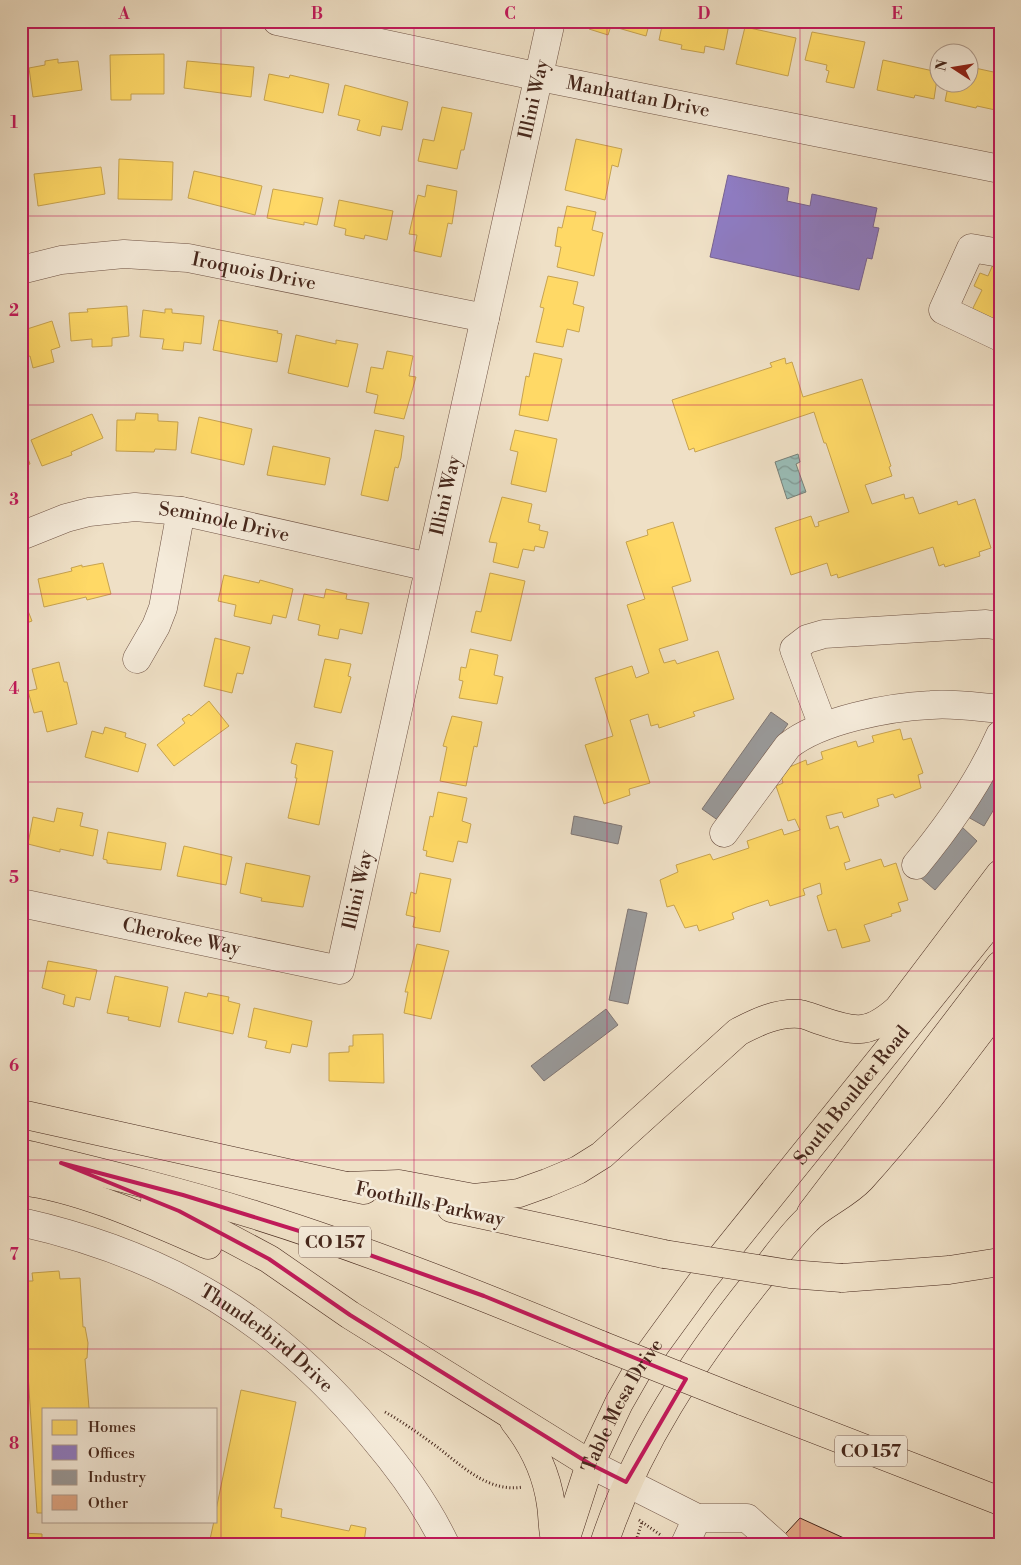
<svg xmlns="http://www.w3.org/2000/svg" width="1021" height="1565" viewBox="0 0 1021 1565" font-family="'Libre Bodoni',serif">
<defs>
<pattern id="water-waves" width="16" height="10" patternUnits="userSpaceOnUse" patternTransform="scale(1.25)"><rect width="16" height="10" fill="#9abdb7"/><path d="M0 5q4-4 8 0t8 0" fill="none" stroke="#7f9994"/></pattern>
</defs>
<rect width="100%" height="100%" fill="#efe0c6"/>
<filter id="stains"><feTurbulence type="fractalNoise" baseFrequency=".004" numOctaves="4"/><feColorMatrix values="0 0 0 0 .2 0 0 0 0 .09 0 0 0 0 .02 0 0 0 .5 -.17"/></filter>
<radialGradient id="worn" r=".72"><stop offset=".6" stop-color="#630" stop-opacity="0"/><stop offset="1" stop-color="#630" stop-opacity=".3"/></radialGradient>
<!-- water -->
<polygon fill="url(#water-waves)" stroke="#788179" points="798,454 800,462 796,464 806,492 787,499 775,462"/>
<!-- homes -->
<g fill="#ffd966" stroke="#c7a350">
<polygon points="591,21 650,21 646,36 611,26 608,35 589,29"/>
<polygon points="663,21 716,21 729,24 724,50 705,46 704,53 681,49 682,45 659,40"/>
<polygon points="745,27 796,38 788,76 736,64"/>
<polygon points="812,32 865,42 854,88 826,82 829,71 826,70 827,65 805,60"/>
<polygon points="164,54 164,94 131,94 131,100 111,100 110,55"/>
<polygon points="58,59 58,63 78,61 82,90 33,97 29,68 45,65 45,61"/>
<polygon points="883,60 938,72 934,99 915,95 914,98 877,90"/>
<polygon points="187,61 254,67 251,97 184,88"/>
<polygon points="975,68 998,73 996,82 1000,83 1000,111 977,106 976,108 945,101 949,82 968,82 968,75 973,76"/>
<polygon points="269,74 289,78 290,75 329,84 323,113 264,100"/>
<polygon points="345,85 408,102 402,130 382,126 380,136 357,130 360,120 338,115"/>
<polygon points="442,107 472,113 464,150 461,150 457,169 418,161 423,139 434,141"/>
<polygon points="576,139 622,149 618,167 612,165 605,200 565,190"/>
<polygon points="119,159 173,162 172,200 118,199"/>
<polygon points="101,167 105,194 38,206 34,174"/>
<polygon points="194,171 262,186 255,215 188,198"/>
<polygon points="427,185 457,191 452,224 448,223 441,257 414,251 417,235 409,234 418,195 425,197"/>
<polygon points="273,189 323,198 317,225 304,222 304,225 267,218"/>
<polygon points="339,200 393,211 387,240 365,235 364,239 345,235 346,229 334,226"/>
<polygon points="567,206 596,212 592,230 603,233 594,276 557,267 561,247 555,246 558,227 562,228"/>
<polygon points="994,262 1000,265 1000,326 971,312 982,290 974,286 980,273 988,276"/>
<polygon points="548,276 578,282 573,304 584,307 579,332 567,329 563,347 536,342 544,308 540,307"/>
<polygon points="127,306 129,336 112,338 112,346 92,347 92,339 71,341 69,313 88,312 87,309"/>
<polygon points="165,309 172,309 172,313 204,316 201,344 184,342 183,351 162,349 164,339 140,337 143,310 165,313"/>
<polygon points="219,320 278,331 277,333 282,334 277,362 213,350"/>
<polygon points="52,321 60,347 51,350 54,362 33,368 30,356 21,359 21,322 24,330"/>
<polygon points="296,335 336,344 336,340 358,344 348,387 288,373"/>
<polygon points="387,351 413,356 409,376 416,377 404,419 374,413 378,395 366,392 371,367 383,369"/>
<polygon points="534,353 562,359 548,421 519,415 526,376 529,377"/>
<polygon points="785,358 786,364 792,362 803,397 862,379 891,466 889,467 892,476 865,485 872,504 904,494 905,499 913,497 919,514 957,501 958,505 975,499 991,548 979,552 980,556 945,567 944,564 939,566 933,547 838,578 837,574 831,576 827,563 791,575 775,528 811,516 815,527 819,526 818,522 849,512 826,443 824,443 814,412 695,452 694,448 689,450 672,400 772,367 770,363"/>
<polygon points="136,413 158,414 158,421 178,422 176,450 155,449 154,452 116,451 117,420 135,420"/>
<polygon points="92,414 103,438 71,452 72,455 42,466 31,440"/>
<polygon points="199,417 252,429 244,465 191,453"/>
<polygon points="375,430 404,436 401,458 398,468 395,467 388,501 361,495"/>
<polygon points="515,430 557,439 546,492 511,484 518,452 510,450"/>
<polygon points="21,439 30,464 21,467"/>
<polygon points="273,446 330,458 325,485 267,475"/>
<polygon points="502,497 532,504 528,522 540,525 539,530 548,532 544,548 535,546 534,551 523,549 518,568 493,562 497,543 489,542"/>
<polygon points="673,522 691,581 672,587 688,640 659,649 664,663 675,660 677,664 718,651 734,699 693,712 695,716 659,728 658,724 651,726 648,714 630,720 650,783 629,789 630,795 604,804 585,745 613,736 595,678 632,666 636,678 649,673 627,605 645,599 626,542 648,535 647,530"/>
<polygon points="103,563 111,594 87,600 86,597 44,607 38,579 72,571 71,568 82,565 82,567"/>
<polygon points="490,573 525,581 511,641 471,632 476,611 481,612"/>
<polygon points="224,575 259,583 260,580 293,589 286,618 273,615 271,624 234,616 236,605 218,601"/>
<polygon points="326,589 347,594 346,599 369,603 362,634 340,629 338,639 318,635 320,625 298,620 304,594 324,598"/>
<polygon points="21,593 32,621 21,625"/>
<polygon points="215,638 250,647 243,674 237,673 232,693 204,686"/>
<polygon points="470,649 498,655 494,675 503,677 497,704 459,698 463,681 459,680 461,667 466,668"/>
<polygon points="325,659 351,664 348,676 351,677 341,713 314,707"/>
<polygon points="59,662 64,682 67,682 77,724 47,732 42,711 34,713 28,691 37,689 32,669"/>
<polygon points="209,701 229,726 174,766 157,745 185,723 182,719 189,714 191,716"/>
<polygon points="452,716 482,722 477,747 474,746 466,786 440,781 447,747 443,746"/>
<polygon points="105,727 126,733 125,737 146,744 138,772 85,757 92,731 103,734"/>
<polygon points="900,729 903,740 911,738 923,773 918,775 921,788 895,798 893,794 877,799 879,806 844,818 842,812 826,816 830,829 838,826 850,861 844,863 846,870 881,859 884,867 896,863 908,900 898,903 901,911 891,914 892,916 864,925 870,941 842,948 836,929 828,931 823,916 817,896 822,894 820,883 803,889 805,895 770,906 768,900 747,907 732,913 734,919 699,931 697,925 685,928 674,905 667,907 660,880 678,872 676,865 710,854 713,860 749,848 747,841 782,829 784,835 800,830 795,819 788,821 776,786 783,783 780,771 806,760 807,765 823,759 821,752 856,741 858,747 874,742 872,736"/>
<polygon points="296,743 333,751 319,825 288,818 297,778 295,778 297,765 291,763"/>
<polygon points="438,792 467,798 462,821 471,824 467,843 458,841 453,862 426,856 427,851 423,850 430,816 433,817"/>
<polygon points="57,808 83,813 80,826 98,830 93,856 60,849 60,852 28,844 33,817 54,822"/>
<polygon points="108,832 166,843 161,870 107,863 107,860 103,859"/>
<polygon points="184,846 232,857 226,885 177,876"/>
<polygon points="246,863 310,876 303,907 261,901 262,898 240,893"/>
<polygon points="420,873 451,879 440,932 413,927 415,917 406,915 411,892 416,894"/>
<polygon points="417,944 449,951 431,1019 404,1013 408,992 405,992"/>
<polygon points="48,961 97,970 90,1000 76,997 74,1007 63,1004 65,995 42,988"/>
<polygon points="115,976 168,987 160,1027 128,1020 129,1017 107,1013"/>
<polygon points="185,992 207,997 208,993 229,997 228,1001 240,1004 233,1034 178,1022"/>
<polygon points="254,1008 312,1021 307,1047 292,1044 290,1053 265,1048 267,1041 248,1037"/>
<polygon points="383,1034 384,1083 329,1081 329,1053 349,1052 349,1046 353,1046 353,1035"/>
<polygon points="59,1271 60,1279 80,1278 83,1327 85,1327 88,1343 87,1358 85,1359 89,1408 91,1409 44,1409 44,1513 37,1513 22,1281 33,1281 32,1273"/>
<polygon points="241,1390 296,1402 274,1508 282,1509 281,1517 349,1531 351,1525 366,1528 364,1542 371,1544 209,1544 214,1521 216,1521 216,1510"/>
<polygon points="21,1533 42,1534 42,1544 21,1544"/>
</g>
<!-- offices -->
<polygon fill="#8e7cc3" stroke="#786291" points="728,175 789,188 787,201 810,206 812,194 877,208 873,227 879,228 872,259 867,258 859,290 710,257"/>
<!-- industry -->
<g fill="#999" stroke="#807673">
<polygon points="771,712 788,724 719,821 702,809"/>
<polygon points="1000,761 1000,799 984,826 968,817"/>
<polygon points="574,816 622,826 618,844 571,834"/>
<polygon points="962,827 977,841 935,890 920,877"/>
<polygon points="628,909 647,913 628,1004 609,1000"/>
<polygon points="606,1009 618,1025 544,1081 531,1066"/>
</g>
<!-- building -->
<polygon fill="#e2a886" stroke="#45261b" points="800,1518 857,1544 776,1544"/>
<g fill="none" stroke-linecap="round" stroke-linejoin="round">
<defs>
<g id="minor">
<path id="s1" d="M277 21 540 77 1000 169"/>
<polyline points="1000,253 971,248 943,310 1000,337"/>
<path id="s2" d="M21 270 61 260 124 254 188 258 485 318"/>
<path id="s3" d="M21 536 66 518 89 512 135 507 181 511 429 567"/>
<polyline points="137,659 156,626 163,608 181,511"/>
<polyline points="823,726 794,649 807,639 824,634 986,624 1000,626"/>
<path d="M724 833 788 746C820 720 889 707 931 705 953 703 977 707 1000 709"/>
<path d="M916 865C949 825 979 783 1000 735"/>
<path id="s4" d="M21 903 340 970 551 21"/>
<path id="s5" d="M21 1222C168 1255 277 1320 373 1437 401 1470 426 1504 445 1544"/>
<polyline points="590,1464 697,1518 747,1518 776,1544"/>
<polyline points="685,1544 697,1518"/>
</g>
<polyline id="major" points="811,1213 1000,965"/>
<g id="highway">
<polyline points="21,1114 364,1190"/>
<path d="M21 1153C99 1172 178 1191 255 1215 373 1252 487 1298 601 1345"/>
<path d="M21 1181C81 1188 152 1221 208 1245"/>
<path d="M346 1186 399 1184 474 1198 519 1193 547 1183 578 1170 602 1155 738 1032C757 1022 778 1012 800 1014 807 1015 815 1019 822 1021 857 1033 870 1034 898 1009L1000 874"/>
<polyline points="155,1201 179,1211 269,1259 350,1315 590,1464"/>
<polyline points="451,1208 664,1254"/>
<polyline points="842,1278 949,1270 1000,1262"/>
<polyline points="742,1401 1000,1501"/>
<path d="M514 1421C533 1445 547 1475 551 1505 553 1518 552 1531 556 1544"/>
<path id="s6" d="M564 1544 590 1464 619 1403 639 1368 703 1280 1000 911"/>
<path d="M604 1544C636 1446 693 1361 757 1281 773 1261 788 1238 807 1220 821 1205 845 1196 861 1179 911 1124 955 1064 1000 1005"/>
</g>
</defs>
<!-- minor casing -->
<use href="#minor" stroke="#705446" stroke-width="29"/>
<!-- major casing -->
<use href="#major" stroke="#45261b" stroke-width="29"/>
<!-- highway casing -->
<use href="#highway" stroke="#45261b" stroke-width="29"/>
<!-- path -->
<g stroke="#45261b" stroke-width="3" stroke-dasharray="1 2.5" stroke-linecap="butt">
<path d="M385 1412C403 1422 419 1434 436 1446 461 1465 488 1493 523 1487"/>
<polyline points="639,1520 662,1536"/>
<polyline points="635,1544 642,1522"/>
</g>
<!-- minor -->
<use href="#minor" stroke="#f5ebda" stroke-width="28"/>
<!-- major -->
<use href="#major" stroke="#efe0c6" stroke-width="28"/>
<!-- highway -->
<use href="#highway" stroke="#efe0c6" stroke-width="28"/>
<defs>
<g id="highway-bridge">
<polyline points="664,1254 790,1274 842,1278"/>
<polyline points="601,1345 742,1401"/>
</g>
</defs>
<!-- highway-bridge casing -->
<use href="#highway-bridge" stroke="#45261b" stroke-width="29" stroke-linecap="butt"/>
<!-- highway-bridge -->
<use href="#highway-bridge" stroke="#efe0c6" stroke-width="28"/>
</g>
<!-- marked area -->
<path fill="none" stroke="#c2185b" stroke-width="4" stroke-linejoin="round" d="M61 1163 183 1195 325 1239 484 1296 686 1379 626 1482 590 1464 350 1315 269 1259 179 1211Z"/>
<!-- grid -->
<path fill="none" stroke="#c2185b" stroke-width="1" stroke-opacity="0.55" d="M221 21V1544M414 21V1544M607 21V1544M800 21V1544M21 216H1000M21 405H1000M21 594H1000M21 782H1000M21 971H1000M21 1160H1000M21 1349H1000"/>
<g text-anchor="middle" dominant-baseline="central" stroke-width="5" stroke-linejoin="round" paint-order="stroke">
<!-- shield labels -->
<g fill="#f5ebda" stroke="#7a6154" stroke-width="1">
<rect x="299" y="1226.5" width="72" height="31" rx="4"/>
<rect x="835" y="1435.5" width="72" height="31" rx="4"/>
</g>
<g font-size="18" font-weight="bold" fill="#45261b">
<text x="335" y="1242">CO 157</text>
<text x="871" y="1451">CO 157</text>
</g>
<!-- street labels -->
<g font-size="19" fill="#45261b" stroke="#f5ebda">
<text stroke="none"><textPath href="#s1" startOffset="369">Manhattan Drive</textPath></text>
<text stroke="none"><textPath href="#s4" startOffset="1218">Illini Way</textPath></text>
<text stroke="none"><textPath href="#s2" startOffset="236">Iroquois Drive</textPath></text>
<text stroke="none"><textPath href="#s4" startOffset="812">Illini Way</textPath></text>
<text stroke="none"><textPath href="#s3" startOffset="209">Seminole Drive</textPath></text>
<text stroke="none"><textPath href="#s4" startOffset="408">Illini Way</textPath></text>
<text stroke="none"><textPath href="#s4" startOffset="164">Cherokee Way</textPath></text>
<text stroke="none"><textPath href="#s6" startOffset="538">South Boulder Road</textPath></text>
<text transform="translate(430 1204) rotate(12)">Foothills Parkway</text>
<text stroke="none"><textPath href="#s5" startOffset="275">Thunderbird Drive</textPath></text>
<text stroke="none"><textPath href="#s6" startOffset="151">Table Mesa Drive</textPath></text>
</g>
</g>
<!-- margin -->
<rect width="1021" height="1565" fill="none" stroke="#efe0c6" stroke-width="55"/>
<!-- legend -->
<rect x="42" y="1408" width="175" height="115" fill="#f5ebda" stroke="#af9c8e"/>
<rect x="52" y="1420" width="25" height="15" fill="#ffd966" stroke="#af9c8e"/>
<text x="88" y="1432" font-size="15" fill="#45261b">Homes</text>
<rect x="52" y="1445" width="25" height="15" fill="#8e7cc3" stroke="#af9c8e"/>
<text x="88" y="1458" font-size="15" fill="#45261b">Offices</text>
<rect x="52" y="1470" width="25" height="15" fill="#999999" stroke="#af9c8e"/>
<text x="88" y="1482" font-size="15" fill="#45261b">Industry</text>
<rect x="52" y="1495" width="25" height="15" fill="#e2a886" stroke="#af9c8e"/>
<text x="88" y="1508" font-size="15" fill="#45261b">Other</text>
<!-- north arrow -->
<g transform="translate(954 68) rotate(282)"><circle r="24" fill="#f5ebda" stroke="#af9c8e"/>
<path d="M0-4L9 19L0 12L-9 19Z" fill="#8f2418"/>
<text y="-8" font-size="14" font-weight="bold" text-anchor="middle" fill="#45261b">N</text>
</g>
<rect x="28" y="28" width="966" height="1510" fill="none" stroke="#c2185b" stroke-width="2"/>
<g font-size="16" text-anchor="middle" font-weight="bold" fill="#c2185b">
<text x="124" y="19">A</text>
<text x="317" y="19">B</text>
<text x="510" y="19">C</text>
<text x="704" y="19">D</text>
<text x="897" y="19">E</text>
<text x="14" y="128">1</text>
<text x="14" y="316">2</text>
<text x="14" y="505">3</text>
<text x="14" y="694">4</text>
<text x="14" y="883">5</text>
<text x="14" y="1071">6</text>
<text x="14" y="1260">7</text>
<text x="14" y="1449">8</text>
</g>
<rect width="100%" height="100%" filter="url(#stains)"/>
<rect width="100%" height="100%" fill="url(#worn)"/>
</svg>
